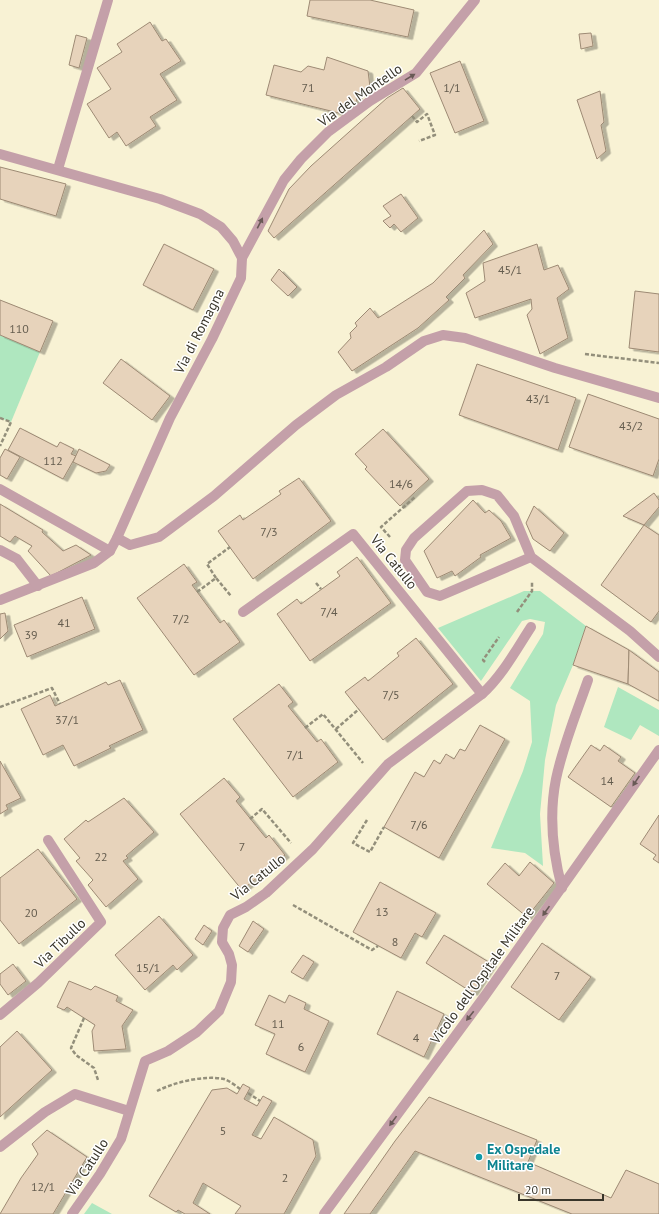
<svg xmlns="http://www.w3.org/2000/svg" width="659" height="1214" viewBox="0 0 659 1214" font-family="'PT Sans',sans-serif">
<defs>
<filter id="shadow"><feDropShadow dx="4.5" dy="2.5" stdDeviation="0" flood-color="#0004"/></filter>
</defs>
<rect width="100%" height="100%" fill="#f8f2d4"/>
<!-- green -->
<g fill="#afe7bf">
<polygon points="0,335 40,352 11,422 0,418"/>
<polygon points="524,591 540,591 586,626 573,665 556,705 545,760 540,814 543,866 525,853 491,848 523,771 532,742 530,701 510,688 543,634 545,622 530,619 522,621 481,681 438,628"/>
<polygon points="618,687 659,710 659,736 640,725 631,740 604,727"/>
<polygon points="92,1203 112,1214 84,1214"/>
</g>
<!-- building -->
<g fill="#e7d3bb" stroke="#9d8a74" filter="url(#shadow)">
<polygon points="310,0 370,0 414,10 408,37 307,16"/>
<polygon points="150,22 162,41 166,39 181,61 160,74 177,100 150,117 156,126 126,146 117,132 109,138 87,104 111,89 97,68 122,52 117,44"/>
<polygon points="591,33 593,46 581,49 579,34"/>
<polygon points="76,35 87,38 79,68 69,65"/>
<polygon points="327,57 368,71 370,87 358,94 356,102 343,114 266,95 274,65 301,72 308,66 324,70"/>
<polygon points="460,61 484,121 455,133 430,73"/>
<polygon points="403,88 420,109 274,238 268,231 289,189 311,166 387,98"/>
<polygon points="600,91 604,122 601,125 606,151 597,159 577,100"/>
<polygon points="0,167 66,184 56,216 0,199"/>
<polygon points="401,194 418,218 401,232 394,224 390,228 383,221 391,216 383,206"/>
<polygon points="484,230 493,244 463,275 465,278 446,297 449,300 418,328 352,371 338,352 351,338 350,333 357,326 355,323 370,308 378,318 433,283"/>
<polygon points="164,244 214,269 193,310 143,285"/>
<polygon points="537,244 544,270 558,265 569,289 557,298 568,338 540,354 527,315 532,309 531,299 475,318 466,293 485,281 483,263"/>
<polygon points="279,269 297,287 288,296 271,280"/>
<polygon points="635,291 659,294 659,352 629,348"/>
<polygon points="0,300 53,321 40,352 0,335"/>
<polygon points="121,359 170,396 152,420 103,383"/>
<polygon points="477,364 576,398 558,450 459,415"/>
<polygon points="588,394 659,419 659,459 653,476 569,447"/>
<polygon points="20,428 57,447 60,442 74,449 71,454 76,456 63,479 8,450"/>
<polygon points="383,429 429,479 400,506 365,469 367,467 355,454"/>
<polygon points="5,449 20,457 7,479 0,475 0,458"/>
<polygon points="79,449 110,465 106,471 96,473 73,462"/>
<polygon points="299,478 331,521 253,579 218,531 240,515 243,520 281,494 279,491"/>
<polygon points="654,493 659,500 659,507 644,525 623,516"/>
<polygon points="473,500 485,513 489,510 501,521 511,538 480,555 481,557 455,576 452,571 437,578 424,551"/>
<polygon points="0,504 43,530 42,532 63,551 76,545 91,555 51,576 28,551 32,546 15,536 10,542 0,536"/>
<polygon points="534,506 564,533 550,551 533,539 526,523"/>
<polygon points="644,525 659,535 659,611 651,622 601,585"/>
<polygon points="357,557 391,603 310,661 277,614 297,599 301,604 340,576 337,572"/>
<polygon points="184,564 197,582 192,585 220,623 224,620 240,642 194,675 137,598"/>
<polygon points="82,597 95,629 27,657 14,625"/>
<polygon points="5,613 8,631 0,639 0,614"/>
<polygon points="586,626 629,650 628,684 573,665"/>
<polygon points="416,638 453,684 383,740 345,692 365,677 368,681 399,656 397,653"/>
<polygon points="629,650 659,672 659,701 628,684"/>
<polygon points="120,680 143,730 109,746 111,748 74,766 63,745 43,755 21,709 50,695 55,706 106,682 108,685"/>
<polygon points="279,684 293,702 288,706 317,742 321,739 338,762 293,797 233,719"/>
<polygon points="480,725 505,739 439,858 384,827 415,772 424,777 434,760 440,764 446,754 454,759 460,749 465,751"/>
<polygon points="591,745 600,751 604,745 621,757 618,761 635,773 611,807 568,777"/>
<polygon points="0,761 21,798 6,805 8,809 0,814"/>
<polygon points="224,778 240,797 236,801 266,838 269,835 285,855 242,890 180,814"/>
<polygon points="124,798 154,832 126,856 128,858 123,861 138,879 106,907 88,885 93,880 76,861 80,858 64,839 86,820 88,822"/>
<polygon points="659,815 659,863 653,859 656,855 640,844"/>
<polygon points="38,849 77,899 19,944 0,920 0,878"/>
<polygon points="530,862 554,883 527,917 487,884 505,863 519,876"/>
<polygon points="380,882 436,913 422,937 415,933 401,958 353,932"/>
<polygon points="159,916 193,955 177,970 173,965 145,990 115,955"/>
<polygon points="253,921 264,929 248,952 239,946"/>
<polygon points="204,925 212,931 203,945 195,939"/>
<polygon points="444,935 492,964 473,993 426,963"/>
<polygon points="542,943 591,977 559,1020 511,987"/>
<polygon points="303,955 314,962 303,979 291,972"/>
<polygon points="13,964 26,981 8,995 0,984 0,974"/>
<polygon points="69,981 91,990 95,986 118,996 116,1001 133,1010 122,1026 126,1049 94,1051 92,1031 95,1025 67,1007 64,1010 57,1007"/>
<polygon points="397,991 444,1014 424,1057 377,1034"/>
<polygon points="269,995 285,1003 289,995 306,1003 304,1009 329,1021 305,1072 266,1054 275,1034 255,1025"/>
<polygon points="17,1031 52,1070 0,1117 0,1047"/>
<polygon points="243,1084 250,1088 244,1099 257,1106 263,1096 272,1101 252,1135 261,1139 274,1117 313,1140 316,1156 284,1214 235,1214 241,1206 203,1183 193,1203 210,1214 185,1214 178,1210 176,1212 149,1196 212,1090 227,1088 237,1094"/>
<polygon points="429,1097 537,1140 528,1162 611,1198 626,1170 659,1184 659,1214 572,1214 415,1151 370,1214 344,1214 395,1141"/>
<polygon points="47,1130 87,1157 53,1214 0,1214 21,1178 38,1154 32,1144"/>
</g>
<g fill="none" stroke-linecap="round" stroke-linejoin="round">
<!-- path -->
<g stroke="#938f7b" stroke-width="2.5" stroke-dasharray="4 2" stroke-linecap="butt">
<polyline points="412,116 417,122 427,114 435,135 419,141"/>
<polyline points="585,354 659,363"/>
<polyline points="0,418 11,422 0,446"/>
<polyline points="390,537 381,527 415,497"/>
<polyline points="216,578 207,564 230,547"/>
<polyline points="316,583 321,589"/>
<polyline points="197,592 216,578 231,596"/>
<polyline points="517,612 532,591 532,582"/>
<polyline points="485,662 483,660 499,637"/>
<polyline points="0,707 52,688 60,704"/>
<polyline points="305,728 323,714 363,763"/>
<polyline points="336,729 359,709"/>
<polyline points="250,819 262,809 291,843"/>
<polyline points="367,820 353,843 370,852 384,827"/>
<polyline points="293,905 372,950 378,946"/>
<polyline points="84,1018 71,1048 76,1055 94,1068 98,1080"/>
<path d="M157 1091C175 1082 204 1075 224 1079 230 1081 236 1086 240 1089"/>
<polyline points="248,1093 260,1101"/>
</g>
<!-- lane -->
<polyline stroke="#c4a0a9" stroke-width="10" points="117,538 130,545 159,537 214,496 296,425 336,395 386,367 424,341 443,335 465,338 555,368 659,398"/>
<!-- street -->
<g stroke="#c4a0a9" stroke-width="10">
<polyline points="0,154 160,199 200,214 221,227 233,241 242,258 241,278 212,339 170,418 117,538 110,551 94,563 0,600"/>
<polyline points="58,169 108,0"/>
<polyline points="242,258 284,180 301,159 328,132 370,101 416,73 475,0"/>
<polyline points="0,489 110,551"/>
<polyline points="0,550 17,559 38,586"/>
<polyline points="531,557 440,596 427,592 405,560 406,550 414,538 467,491 482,490 497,495 514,516 531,557 630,631 659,657"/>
<path d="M482 694C502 676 516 650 531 627"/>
<path d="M562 888C553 854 549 814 556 779 563 745 577 712 588 680"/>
<polyline points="0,1015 38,983 101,922 48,840"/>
<polyline points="0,1147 45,1112 75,1094 129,1111"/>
<polyline points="72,1214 100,1174 121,1139 145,1061 168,1051 197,1032 219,1011 231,982 232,965 229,954 222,942 223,928 230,915 246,907 266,893 313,849 388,764 482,694 353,534 243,612"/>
<polyline points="324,1214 484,997 659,750"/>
</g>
</g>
<!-- one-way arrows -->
<defs><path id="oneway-solid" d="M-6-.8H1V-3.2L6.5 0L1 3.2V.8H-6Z"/></defs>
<g fill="#695a56">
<use href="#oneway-solid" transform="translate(410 77) rotate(-31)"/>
<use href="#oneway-solid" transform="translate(260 223) rotate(-63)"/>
<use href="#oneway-solid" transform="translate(636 781) rotate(124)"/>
<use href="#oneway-solid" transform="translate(546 911) rotate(125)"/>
<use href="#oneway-solid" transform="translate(470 1016) rotate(128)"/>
<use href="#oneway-solid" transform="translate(393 1121) rotate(126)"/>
</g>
<!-- markers -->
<circle fill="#0f9aa8" stroke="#fff" stroke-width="1.5" cx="479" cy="1157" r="4"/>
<g text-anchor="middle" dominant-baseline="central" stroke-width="3" stroke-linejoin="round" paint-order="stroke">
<!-- number labels -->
<g font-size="12" fill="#645c4e">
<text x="308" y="87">71</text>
<text x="452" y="87">1/1</text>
<text x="510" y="269">45/1</text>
<text x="19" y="328">110</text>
<text x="538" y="398">43/1</text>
<text x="631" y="425">43/2</text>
<text x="53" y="460">112</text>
<text x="401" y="483">14/6</text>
<text x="269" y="531">7/3</text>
<text x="329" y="611">7/4</text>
<text x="181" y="618">7/2</text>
<text x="64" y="622">41</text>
<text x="31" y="634">39</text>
<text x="391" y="694">7/5</text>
<text x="67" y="719">37/1</text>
<text x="295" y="754">7/1</text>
<text x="607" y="780">14</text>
<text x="419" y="824">7/6</text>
<text x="242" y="846">7</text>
<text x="101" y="856">22</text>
<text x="382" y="911">13</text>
<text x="31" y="912">20</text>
<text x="395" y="941">8</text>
<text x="148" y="967">15/1</text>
<text x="557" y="975">7</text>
<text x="278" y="1023">11</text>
<text x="416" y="1037">4</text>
<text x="301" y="1046">6</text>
<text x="223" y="1130">5</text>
<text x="285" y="1177">2</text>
<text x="43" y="1186">12/1</text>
</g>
<!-- street labels -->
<g font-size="14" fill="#38352a" stroke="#fff">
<text transform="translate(360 95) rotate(-35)">Via del Montello</text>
<text transform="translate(199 331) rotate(-63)">Via di Romagna</text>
<text transform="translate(394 562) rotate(51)">Via Catullo</text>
<text transform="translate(258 877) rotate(-39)">Via Catullo</text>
<text transform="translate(60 943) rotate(-44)">Via Tibullo</text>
<text transform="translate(482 975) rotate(-54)">Vicolo dell'Ospitale Militare</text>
<text transform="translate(87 1167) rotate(-57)">Via Catullo</text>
</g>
<!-- culture labels -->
<g font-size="14" font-weight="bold" fill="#0d838f" stroke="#fff" text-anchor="start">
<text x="487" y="1149">Ex Ospedale<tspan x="487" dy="16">Militare</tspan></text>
</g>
</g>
<!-- scale -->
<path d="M519 1194v6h84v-6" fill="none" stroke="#38352a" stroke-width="2"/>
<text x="525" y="1194" font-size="12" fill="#38352a" stroke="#ffffff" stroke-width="3" paint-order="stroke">20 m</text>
</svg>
